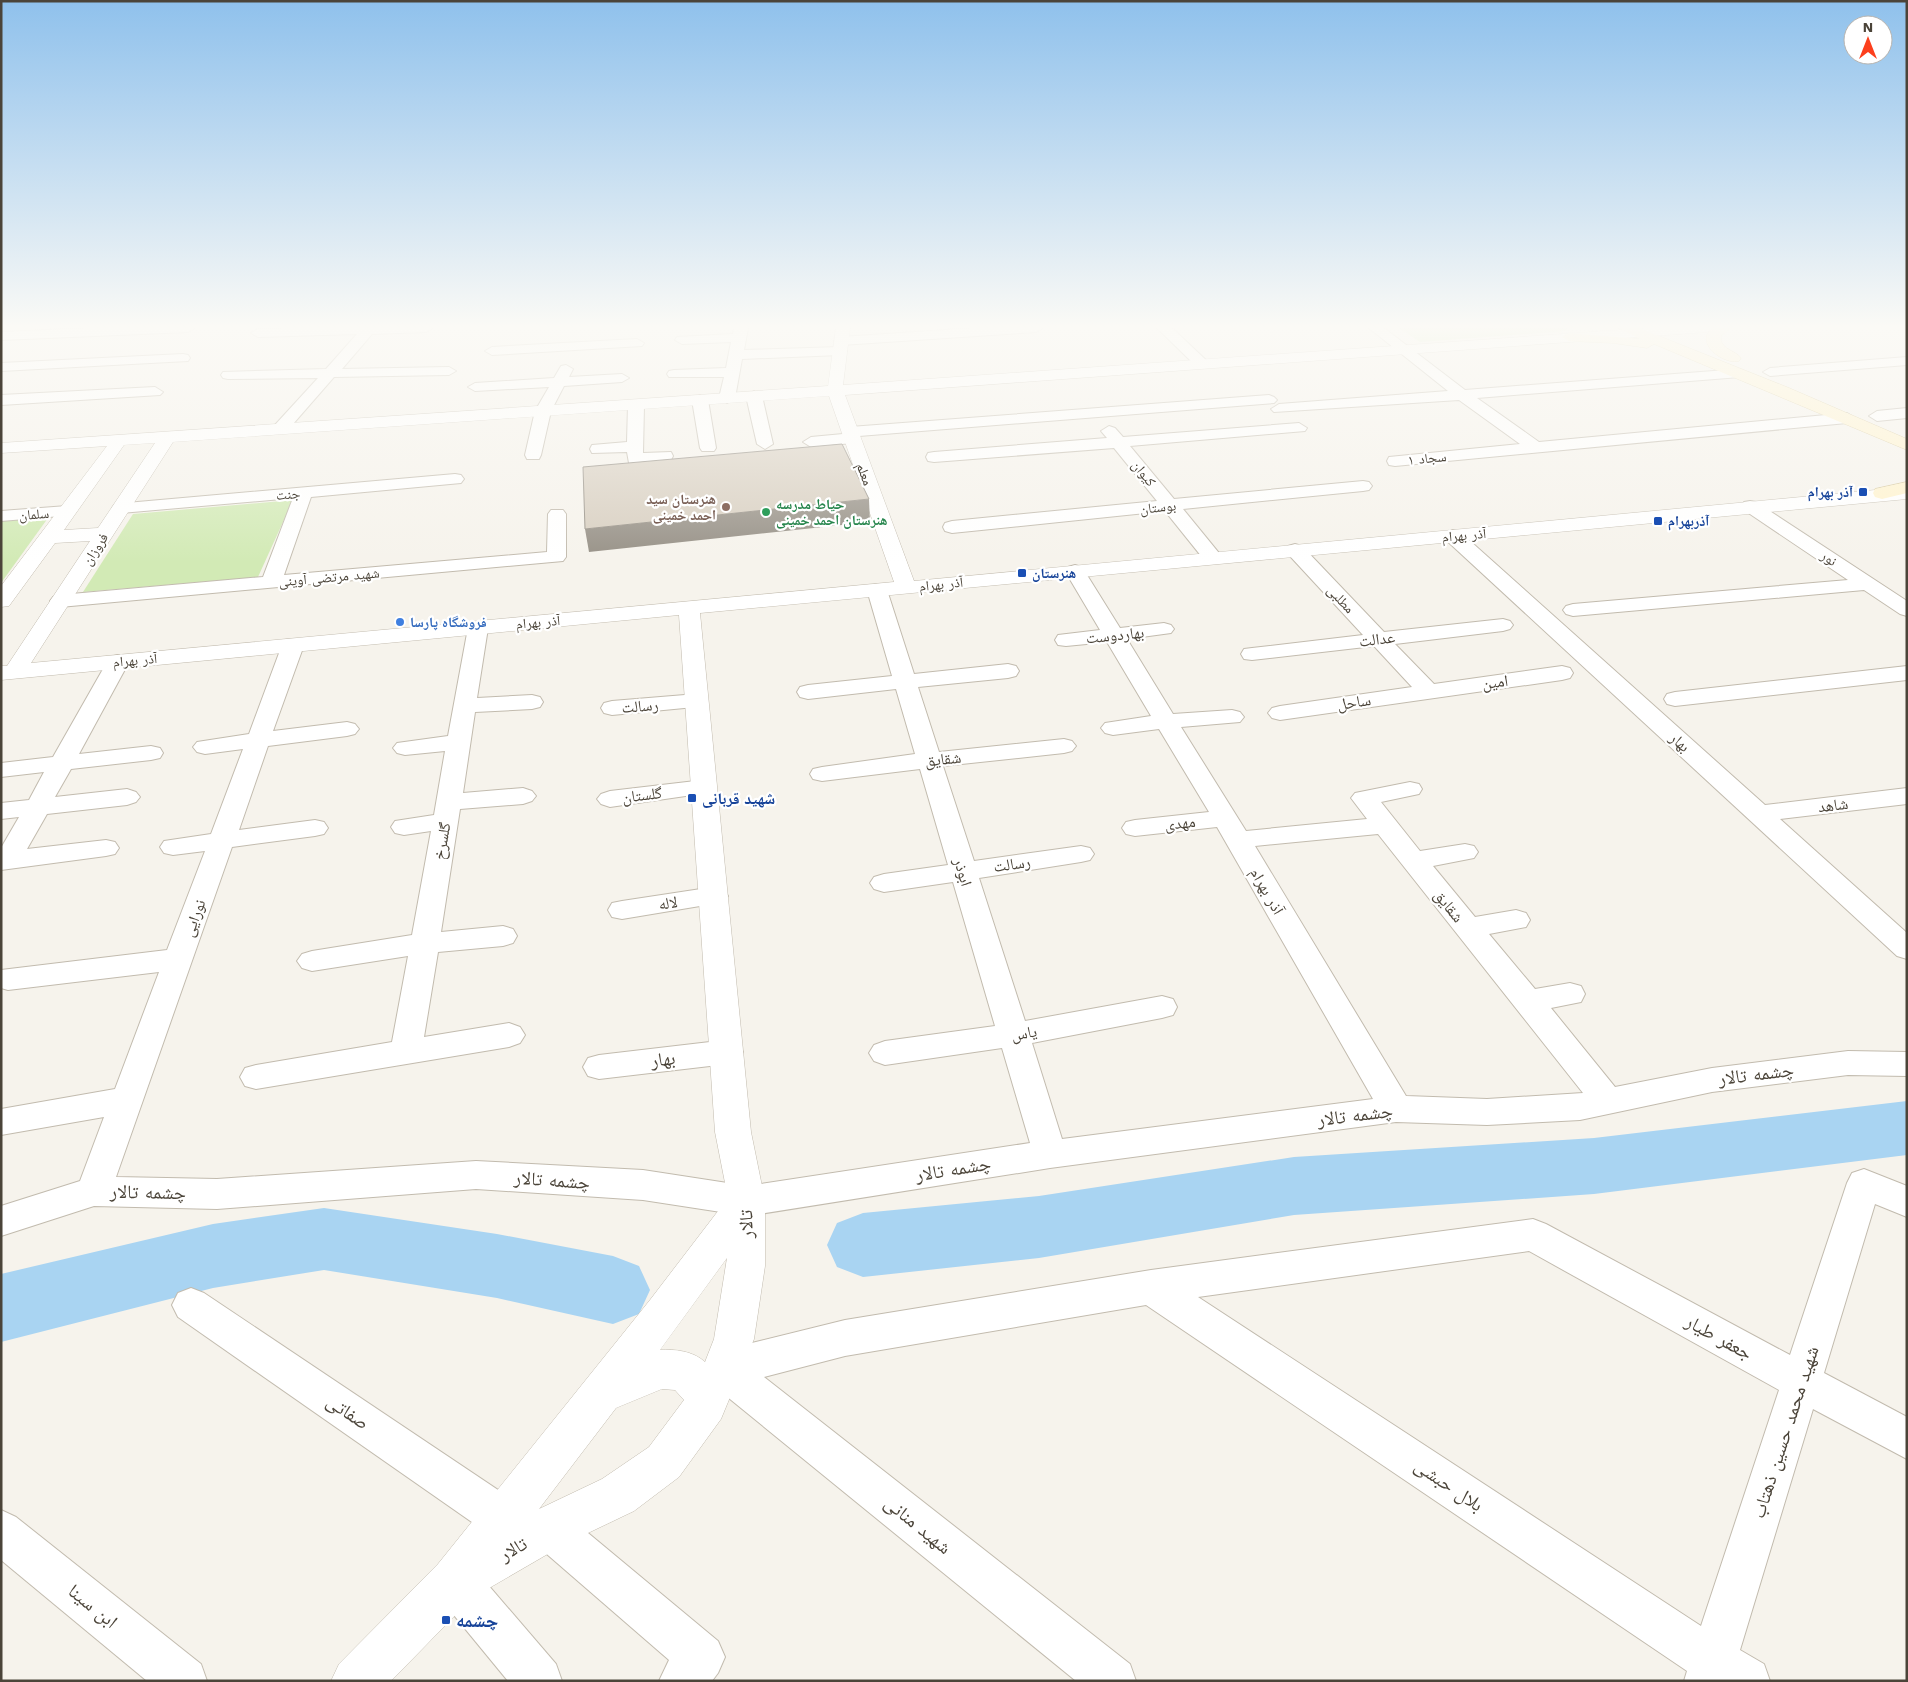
<svg xmlns="http://www.w3.org/2000/svg" width="1908" height="1682" viewBox="0 0 1908 1682" font-family="'Work Sans','Noto Naskh Arabic',sans-serif">
<rect width="100%" height="100%" fill="#f6f3ec"/>
<!-- green -->
<g fill="#d2eab5">
<polygon points="1399,328 1568,328 1566,331 1420,342"/>
<polygon points="293,500 258,577 83,592 133,514"/>
<polygon points="48,518 1,583 1,521"/>
</g>
<g fill="none" stroke-linecap="round" stroke-linejoin="round">
<!-- river -->
<g fill="#a9d4f2" fill-rule="evenodd">
<polygon points="1907,1101 1907,1155 1594,1194 1294,1215 1039,1258 863,1277 837,1267 827,1245 837,1223 863,1213 1039,1196 1294,1157 1594,1138"/>
<polygon points="324,1208 497,1234 613,1256 639,1266 650,1290 639,1314 613,1324 497,1298 324,1270 213,1288 1,1342 1,1274 213,1224"/>
</g>
<defs>
<g id="minor">
<polygon points="93,328 195,328 188,332 1,340 1,332"/>
<polygon points="289,328 433,328 426,332 372,334 342,369 449,367 456,371 449,375 334,377 286,432 274,432 272,429 274,426 318,378 228,379 223,378 221,375 223,372 326,369 357,334 258,337 251,333 258,329"/>
<polygon points="734,328 748,328 744,350 840,347 847,351 840,355 742,359 735,398 727,403 719,398 724,377 669,377 667,374 669,371 674,370 726,368 731,342 682,344 675,340 677,337 733,334"/>
<polygon points="975,328 1043,328 1036,332 841,345 834,341 841,337"/>
<polygon points="1157,328 1172,328 1207,361 1209,364 1207,367 1197,367"/>
<polygon points="1369,328 1384,328 1465,390 1740,369 1747,373 1740,377 1477,398 1539,442 1847,413 1855,418 1847,423 1395,466 1389,465 1387,461 1389,457 1520,444 1459,400 1274,412 1271,409 1279,404 1448,391"/>
<polygon points="637,339 644,343 642,346 492,355 485,351 492,347"/>
<polygon points="183,354 188,355 190,358 188,361 1,371 1,363"/>
<polygon points="1907,357 1907,365 1770,376 1763,372 1770,368"/>
<polygon points="566,365 573,369 569,377 622,374 629,378 622,382 564,386 551,411 541,455 539,459 527,459 525,455 535,411 549,387 475,391 468,387 475,383 554,378 561,366"/>
<polygon points="155,387 163,392 160,395 1,405 1,395"/>
<polygon points="754,391 762,396 773,444 765,449 757,444 746,396"/>
<polygon points="700,395 708,400 716,448 714,451 702,451 700,448 692,400"/>
<polygon points="1269,395 1274,397 1277,400 1274,403 859,436 858,441 852,443 811,447 803,442 811,437 843,434 844,429 850,427"/>
<polygon points="636,400 644,405 643,453 671,452 673,456 671,460 635,464 629,463 627,452 592,453 590,449 592,445 627,442 628,405"/>
<polygon points="1907,408 1907,418 1877,421 1869,416 1877,411"/>
<polygon points="1299,423 1307,428 1305,431 1130,446 1174,499 1363,481 1369,482 1372,486 1369,490 1363,491 1183,509 1223,558 1220,562 1206,562 1165,511 952,533 945,531 943,527 945,523 952,521 1157,501 1114,448 934,462 928,461 926,457 928,453 934,452 1107,438 1101,431 1109,426 1115,428 1123,437"/>
<polygon points="455,474 461,475 464,479 461,483 311,497 284,575 547,552 548,514 551,510 563,510 566,514 566,557 563,561 60,607 53,605 50,601 53,597 60,595 263,577 293,498 121,513 115,512 112,508 115,504"/>
<polygon points="1750,501 1756,502 1907,601 1907,616 1900,614 1864,590 1573,616 1566,614 1563,610 1566,606 1573,604 1848,580 1744,510 1741,506 1744,502"/>
<polygon points="67,506 73,507 76,511 73,515 1,521 1,511"/>
<polygon points="1453,530 1460,532 1765,805 1907,788 1907,804 1780,819 1907,933 1907,959 1897,956 1446,540 1444,536 1446,532"/>
<polygon points="1295,544 1302,546 1384,632 1503,619 1510,621 1513,625 1510,629 1503,631 1395,644 1434,684 1562,666 1570,668 1573,673 1570,678 1562,680 1280,720 1272,718 1268,713 1272,708 1280,706 1412,687 1374,646 1252,660 1244,659 1241,654 1244,649 1252,648 1363,635 1288,554 1285,550 1288,546"/>
<path d="M1075 565 1082 567 1120 628 1164 623 1171 625 1174 629 1171 633 1127 639 1173 714 1232 710 1240 712 1244 717 1240 722 1181 727 1246 831 1367 819 1351 798 1355 793 1410 782 1419 784 1422 789 1419 794 1381 802 1420 851 1465 844 1474 846 1478 852 1474 858 1433 866 1475 917 1516 910 1526 913 1530 920 1526 927 1489 934 1535 989 1570 983 1581 986 1585 994 1581 1002 1551 1008 1615 1087 1712 1068 1848 1051 1907 1052V1076L1848 1075 1712 1092 1580 1120 1487 1125 1396 1122 1050 1168 747 1216 643 1200 476 1189 217 1209 94 1206 1 1236V1206L80 1181 104 1117 1 1135V1109L115 1089 159 972 8 990 1 988V970L167 950 205 851 173 855 164 853 160 847 164 841 211 834 243 749 205 754 197 752 193 747 197 742 249 734 282 645 285 640 293 639 301 640 304 645 273 731 347 722 355 724 359 729 355 734 347 736 268 746 239 830 315 820 324 822 328 828 324 834 315 836 232 847 116 1177 217 1179 476 1161 643 1170 747 1186 1030 1143 1002 1048 885 1065 874 1061 869 1053 874 1045 885 1041 995 1026 953 882 884 892 874 889 870 883 874 877 884 874 948 865 920 769 822 781 813 779 810 774 813 769 822 767 915 754 896 689 808 699 800 697 797 692 800 687 808 685 892 676 867 590 870 586 877 584 884 586 887 590 914 674 1008 664 1016 666 1019 671 1016 676 1008 678 918 687 939 752 1064 739 1072 741 1076 746 1072 751 1064 753 943 766 974 861 1081 846 1090 848 1094 854 1090 860 1081 862 979 878 1025 1021 1162 996 1173 999 1177 1007 1173 1015 1162 1018 1032 1043 1062 1139 1373 1099 1217 827 1135 836 1126 834 1122 828 1126 822 1135 820 1209 812 1159 729 1113 735 1105 733 1101 728 1105 723 1151 716 1107 642 1066 646 1058 645 1055 640 1058 635 1100 630 1065 571 1068 567ZM1378 834 1583 1093 1487 1099 1406 1096 1255 846Z"/>
<polygon points="478,622 485,624 488,628 477,698 532,695 540,697 543,702 540,707 532,709 475,712 463,793 523,788 532,791 536,796 532,801 523,804 460,809 441,932 503,926 513,929 517,936 513,943 503,946 438,952 424,1037 509,1023 520,1027 525,1035 520,1043 509,1047 256,1089 245,1086 240,1077 245,1068 256,1065 392,1042 408,956 312,971 302,968 297,961 302,954 312,951 412,935 431,831 404,835 395,833 391,827 395,821 434,815 445,751 405,755 397,753 393,748 397,743 448,736 468,628 471,624"/>
<polygon points="118,655 126,657 129,662 79,754 151,746 160,748 163,753 160,758 151,760 71,769 55,797 127,789 136,792 140,797 136,802 127,805 47,814 27,849 106,840 115,842 119,848 115,854 106,856 1,870 1,848 19,817 1,819 1,803 29,800 44,772 1,777 1,763 53,757 107,662 110,657"/>
<polygon points="1907,666 1907,680 1675,706 1667,704 1664,699 1667,694 1675,692"/>
<polygon points="697,694 705,696 708,701 705,706 612,715 604,713 601,708 604,703 612,701"/>
<polygon points="704,780 713,782 716,787 713,792 610,807 601,804 597,799 601,794 610,791"/>
<polygon points="714,887 724,890 728,896 724,902 622,919 612,917 608,910 612,903 622,901"/>
<polygon points="727,1040 738,1044 743,1052 738,1060 727,1064 599,1079 588,1076 583,1067 588,1058 599,1055"/>
<path d="M1864 1169 1907 1186V1217L1875 1204 1824 1373 1907 1417V1459L1813 1409 1740 1650 1764 1664 1770 1681H1684L1687 1671 1146 1305 845 1356 764 1377 1130 1664 1136 1681H1076L709 1382 703 1369 709 1356 723 1350 845 1320 1151 1270 1533 1219 1546 1224 1790 1355 1847 1183 1852 1173ZM1529 1251 1779 1390 1701 1626 1198 1297Z"/>
<polygon points="191,1288 204,1293 519,1504 526,1519 519,1534 504,1541 489,1534 178,1317 172,1305 178,1293"/>
<polygon points="549,1506 564,1513 718,1641 725,1657 718,1673 712,1681 659,1681 669,1660 534,1543 527,1528 534,1513"/>
<polygon points="1,1510 16,1517 201,1664 207,1681 147,1681 1,1560"/>
<polygon points="455,1559 471,1565 556,1664 562,1681 508,1681 439,1597 433,1581 439,1565"/>
</g>
<path id="tertiary" d="M836 328H850L843 385 1648 328H1714L1707 332 845 395 914 581 1907 487V499L700 613 751 1132 765 1201V1266L754 1339 721 1419 679 1477 634 1511 565 1544 472 1598 391 1681H331L339 1664 438 1564 650 1300 728 1198 715 1132 679 615 1 680V666H7L90 541 55 543 9 606 1 607V586L107 446 1 453V443L828 386ZM829 396 894 582 31 663 173 442ZM155 443 98 528 64 530 124 445ZM727 1258 714 1339 705 1362C693 1351 675 1349 660 1350ZM662 1389 675 1390 684 1400 649 1447 602 1479 539 1509 616 1408Z"/>
<g id="secondary">
<polygon points="1619,328 1639,328 1789,388 1907,439 1907,450 1654,344 1647,348 1613,343 1569,341 1562,337 1569,333 1640,339"/>
<path d="M1713 328H1730L1721 336C1719 349 1735 350 1741 358L1739 361C1723 365 1693 342 1713 328Z"/>
<polygon points="1907,482 1907,493 1882,499 1875,497 1873,493 1875,489"/>
</g>
</defs>
<!-- minor casing -->
<use href="#minor" stroke="#c2bbae" stroke-width="2"/>
<!-- tertiary casing -->
<use href="#tertiary" stroke="#c2bbae" stroke-width="1"/>
<!-- secondary casing -->
<use href="#secondary" stroke="#d6c79b" stroke-width="1"/>
<!-- minor -->
<use href="#minor" fill="#fff" fill-rule="evenodd"/>
<!-- tertiary -->
<use href="#tertiary" fill="#fff" fill-rule="evenodd"/>
<!-- secondary -->
<use href="#secondary" fill="#fff3cd" fill-rule="evenodd"/>
</g>
<!-- shaded-wall -->
<polygon fill="#979187" points="869,499 870,522 589,552 585,529"/>
<!-- building -->
<polygon fill="#d8cfc1" stroke="#979187" points="842,444 869,499 585,529 583,467"/>
<!-- sky -->
<linearGradient id="sky" x2="0" y2="1"><stop stop-color="#8fc1ec"/><stop offset="0.58" stop-color="#fbfaf6"/><stop offset="1" stop-color="#fbfaf6" stop-opacity="0"/></linearGradient>
<rect width="1908" height="563" fill="url(#sky)"/>
<!-- markers -->
<g fill="#1a4fb4" stroke="#fff" stroke-width="2">
<rect x="1858" y="487" width="10" height="10" rx="2.5"/>
<rect x="1653" y="516" width="10" height="10" rx="2.5"/>
<rect x="1017" y="568" width="10" height="10" rx="2.5"/>
<rect x="687" y="793" width="10" height="10" rx="2.5"/>
<rect x="441" y="1615" width="10" height="10" rx="2.5"/>
</g>
<circle fill="#8d6e63" stroke="#fff" stroke-width="2" cx="726" cy="507" r="5"/>
<circle fill="#2e9e5b" stroke="#fff" stroke-width="2" cx="766" cy="512" r="5"/>
<circle fill="#3f7fe0" stroke="#fff" stroke-width="2" cx="400" cy="622" r="5"/>
<g text-anchor="middle" dominant-baseline="central" stroke-width="4.5" stroke-linejoin="round" paint-order="stroke">
<!-- far-street labels -->
<g font-size="14" fill="#4b4439" stroke="#fff">
<text transform="translate(1427 458) rotate(-6)">سجاد ۱</text>
<text transform="translate(1144 473) rotate(51)">کیوان</text>
<text transform="translate(865 474) rotate(70)">معلم</text>
<text transform="translate(288 494) rotate(-5)">جنت</text>
<text transform="translate(1158 507) rotate(-6)">بوستان</text>
<text transform="translate(34 514) rotate(-4)">سلمان</text>
<text transform="translate(1464 535) rotate(-5)">آذر بهرام</text>
<text transform="translate(95 549) rotate(-57)">فروزان</text>
<text transform="translate(1829 558) rotate(34)">نور</text>
<text transform="translate(329 577) rotate(-5)">شهید مرتضی آوینی</text>
<text transform="translate(941 584) rotate(-6)">آذر بهرام</text>
<text transform="translate(1341 599) rotate(47)">مطلبی</text>
<text transform="translate(538 622) rotate(-5)">آذر بهرام</text>
<text transform="translate(135 660) rotate(-5)">آذر بهرام</text>
</g>
<!-- far-transit labels -->
<g font-size="14" font-weight="bold" fill="#164399" stroke="#fff" text-anchor="start">
<text x="1853" y="492" text-anchor="end">آذر بهرام</text>
<text x="1668" y="521">آذربهرام</text>
<text x="1032" y="573">هنرستان</text>
</g>
<!-- far-education labels -->
<g font-size="14" font-weight="bold" fill="#785e54" stroke="#fff" text-anchor="end">
<text x="716" y="499">هنرستان سید<tspan x="716" dy="16">احمد خمینی</tspan></text>
</g>
<!-- far-leisure labels -->
<g font-size="14" font-weight="bold" fill="#27864d" stroke="#fff" text-anchor="start">
<text x="776" y="504">حیاط مدرسه<tspan x="776" dy="16">هنرستان احمد خمینی</tspan></text>
</g>
<!-- far-shop labels -->
<g font-size="14" font-weight="bold" fill="#366cbe" stroke="#fff" text-anchor="start">
<text x="410" y="622">فروشگاه پارسا</text>
</g>
<!-- street labels -->
<g font-size="16" fill="#4b4439" stroke="#fff">
<text transform="translate(1115 635) rotate(-6)">بهاردوست</text>
<text transform="translate(1377 639) rotate(-7)">عدالت</text>
<text transform="translate(1495 682) rotate(-8)">امین</text>
<text transform="translate(1354 702) rotate(-9)">ساحل</text>
<text transform="translate(640 706) rotate(-5)">رسالت</text>
<text transform="translate(1680 742) rotate(42)">بهار</text>
<text transform="translate(943 759) rotate(-6)">شقایق</text>
<text transform="translate(642 795) rotate(-7)">گلستان</text>
<text transform="translate(1833 805) rotate(-7)">شاهد</text>
<text transform="translate(1180 823) rotate(-6)">مهدی</text>
<text transform="translate(442 841) rotate(-80)">گلسرخ</text>
<text transform="translate(1012 864) rotate(-8)">رسالت</text>
<text transform="translate(963 872) rotate(73)">ابوذر</text>
<text transform="translate(1267 891) rotate(60)">آذر بهرام</text>
<text transform="translate(668 903) rotate(-8)">لاله</text>
<text transform="translate(1449 906) rotate(51)">شقایق</text>
<text transform="translate(194 918) rotate(-70)">نورایی</text>
<text transform="translate(1024 1033) rotate(-10)">یاس</text>
</g>
<!-- transit labels -->
<g font-size="16" font-weight="bold" fill="#164399" stroke="#fff" text-anchor="start">
<text x="702" y="798">شهید قربانی</text>
</g>
<!-- near-street labels -->
<g font-size="19" fill="#4b4439" stroke="#fff">
<text transform="translate(663 1059) rotate(-7)">بهار</text>
<text transform="translate(1756 1074) rotate(-7)">چشمه تالار</text>
<text transform="translate(1355 1115) rotate(-7)">چشمه تالار</text>
<text transform="translate(953 1169) rotate(-9)">چشمه تالار</text>
<text transform="translate(552 1180) rotate(4)">چشمه تالار</text>
<text transform="translate(148 1192) rotate(1)">چشمه تالار</text>
<text transform="translate(746 1224) rotate(-91)">تالار</text>
<text transform="translate(1719 1337) rotate(29)">جعفر طیار</text>
<text transform="translate(348 1412) rotate(34)">صفاتی</text>
<text transform="translate(1785 1432) rotate(-72)">شهید محمد حسین ذهتاب</text>
<text transform="translate(1449 1485) rotate(34)">بلال حبشی</text>
<text transform="translate(918 1525) rotate(39)">شهید منانی</text>
<text transform="translate(513 1549) rotate(-30)">تالار</text>
<text transform="translate(93 1606) rotate(39)">ابن سینا</text>
</g>
<!-- near-transit labels -->
<g font-size="19" font-weight="bold" fill="#164399" stroke="#fff" text-anchor="start">
<text x="456" y="1620">چشمه</text>
</g>
</g>
<!-- border -->
<rect width="1908" height="1682" fill="none" stroke="#4b4439" stroke-width="5"/>
<!-- north arrow -->
<g transform="translate(1868 40)"><circle r="24" fill="#ffffff" stroke="#b7b4b0"/>
<path d="M0-4L9 19L0 12L-9 19Z" fill="#fc3f1d"/>
<text y="-8" font-size="14" font-weight="bold" text-anchor="middle" fill="#4b4439">N</text>
</g>
</svg>
